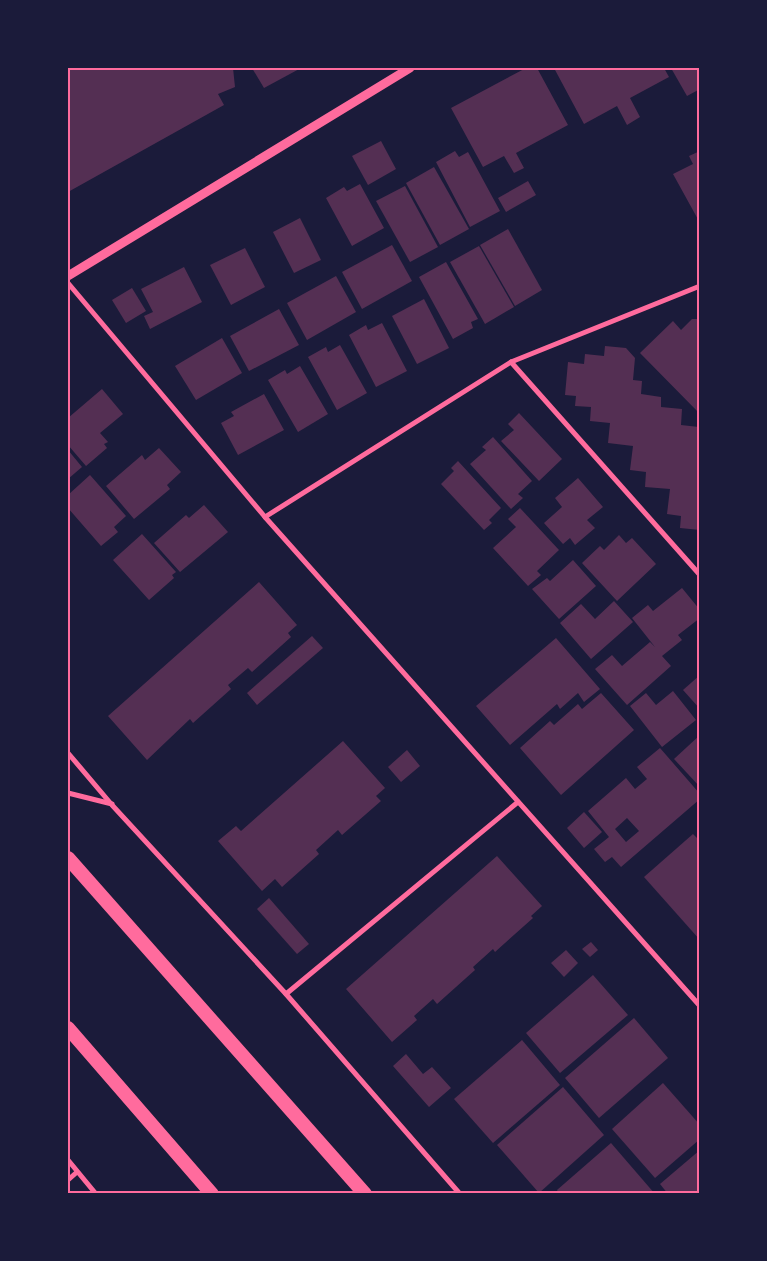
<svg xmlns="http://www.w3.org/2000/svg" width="767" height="1261" viewBox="0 0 767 1261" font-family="'Zilla Slab',serif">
<rect width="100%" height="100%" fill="#1b1b3a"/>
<!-- building -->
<g fill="#542f53" fill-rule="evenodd">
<polygon points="68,68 233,68 235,87 218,94 224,105 68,192"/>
<polygon points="252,68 301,68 264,88"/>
<polygon points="526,68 537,68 568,125 516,153 524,168 514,173 504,156 483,167 451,108"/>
<polygon points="554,68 664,68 669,77 630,98 640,117 627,125 617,106 584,124"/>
<polygon points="671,68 700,68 700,89 687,96"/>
<polygon points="381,141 396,169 368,185 352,156"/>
<polygon points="455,151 459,157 468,152 500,211 470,227 436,162"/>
<polygon points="700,151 700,223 673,174 693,164 689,156"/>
<polygon points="434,167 469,229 440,245 406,183"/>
<polygon points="528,181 536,195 506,212 498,198"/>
<polygon points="360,184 384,228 352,246 326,198 344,187 347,191"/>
<polygon points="405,186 438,247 410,262 376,201"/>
<polygon points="300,218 321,260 294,273 273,232"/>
<polygon points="508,229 542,290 515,306 480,245"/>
<polygon points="392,245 412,281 362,309 342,272"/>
<polygon points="479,246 514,307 485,324 450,262"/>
<polygon points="245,248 265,287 231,305 210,265"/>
<polygon points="446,262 478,319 471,322 473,328 453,339 419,277"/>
<polygon points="184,267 202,302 150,329 144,316 153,312 141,289"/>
<polygon points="336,276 356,312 307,340 287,303"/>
<polygon points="132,288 146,311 126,323 112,300"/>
<polygon points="424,299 449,348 417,364 392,316"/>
<polygon points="279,309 299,345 249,371 230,336"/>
<polygon points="692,319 700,319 700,414 640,353 673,321 681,330"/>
<polygon points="382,323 407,371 376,387 349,335 366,325 368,330"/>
<polygon points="222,338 242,373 196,400 175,366"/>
<polygon points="340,345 367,393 337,410 308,357 326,347 328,352"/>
<polygon points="605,346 626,348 635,358 633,380 642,381 641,394 661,397 661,407 682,409 681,425 699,427 700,530 680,528 681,516 667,514 670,489 645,487 646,472 630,470 633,446 608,443 610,423 590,421 591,407 575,406 576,396 565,395 568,362 584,364 585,354 604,356"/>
<polygon points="300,366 328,414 298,432 268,380 285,370 287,374"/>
<polygon points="102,389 123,414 100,433 108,442 104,444 107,448 86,466 68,445 68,418"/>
<polygon points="264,394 284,430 238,455 221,423 234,416 231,412"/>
<polygon points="519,413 562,459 539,481 501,441 514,430 508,424"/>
<polygon points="493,437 532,481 518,494 523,498 511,509 470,464 486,450 482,447"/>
<polygon points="159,448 181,472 167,485 170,489 134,519 106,486 142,455 145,460"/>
<polygon points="68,450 82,467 68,479"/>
<polygon points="458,461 501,508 489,520 492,523 484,530 441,484 454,471 451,468"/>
<polygon points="90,475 126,516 114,527 118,532 101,546 68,508 68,495"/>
<polygon points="578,478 603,507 587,520 595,528 575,545 570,538 563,544 544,523 562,507 555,498"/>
<polygon points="204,505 228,532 180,572 154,543 186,515 189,518"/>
<polygon points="520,508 559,550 537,571 541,575 528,586 493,548 516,527 508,519"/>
<polygon points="142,534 176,572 172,575 174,578 149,600 113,560"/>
<polygon points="619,535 626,543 632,538 656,564 617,601 582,563 600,546 604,550"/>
<polygon points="573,560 596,586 559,619 532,589 547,578 550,581"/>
<polygon points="259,582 297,625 288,633 291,637 252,672 248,668 228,685 231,689 193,723 190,719 147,760 108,716"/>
<polygon points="682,588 700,610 700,618 678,635 682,640 662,656 671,666 627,705 595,669 612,655 622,666 650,642 655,647 632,618 648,605 653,611"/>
<polygon points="614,601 633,622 591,659 560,623 581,604 595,619"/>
<polygon points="312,636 323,648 257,705 247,693"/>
<polygon points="556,638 600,689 584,702 578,693 560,709 557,704 510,745 476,706"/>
<polygon points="700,675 700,709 683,690"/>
<polygon points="673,691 696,720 662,747 630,706 646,693 656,705"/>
<polygon points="601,693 634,730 561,795 520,748 550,721 554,725 578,704 582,709"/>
<polygon points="700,735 700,787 674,759"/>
<polygon points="343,741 385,788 376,796 381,801 342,835 338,830 316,850 319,854 282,887 275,879 262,891 218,841 236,826 241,831"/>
<path d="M660 748 700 794V799L621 867 612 857 605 862 594 849 609 837 588 811 626 778 635 789 647 779 637 767ZM627 818 639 831 626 842 615 829Z"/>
<polygon points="407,750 420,766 401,782 388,767"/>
<polygon points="584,812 602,832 584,848 567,828"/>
<polygon points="693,834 700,841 700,940 644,877"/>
<polygon points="497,856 542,906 531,916 533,918 495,952 493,949 473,967 475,970 437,1004 433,999 414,1016 417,1020 392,1042 346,989"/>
<polygon points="269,898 309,944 297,954 257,909"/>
<polygon points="591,942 598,950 590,957 582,949"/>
<polygon points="566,950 578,963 564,977 551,963"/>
<polygon points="593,975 628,1015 560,1073 526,1033"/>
<polygon points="634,1018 668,1058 599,1118 565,1078"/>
<polygon points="522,1040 560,1085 493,1143 454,1099"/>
<polygon points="406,1054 423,1074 432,1067 451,1088 429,1107 393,1066"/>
<polygon points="663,1083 700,1125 700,1139 655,1178 612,1129"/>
<polygon points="563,1087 604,1135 539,1193 497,1145"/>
<polygon points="611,1143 655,1194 559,1194 557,1190"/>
<polygon points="700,1150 700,1194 668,1194 660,1184"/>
</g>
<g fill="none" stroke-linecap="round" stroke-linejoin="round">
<!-- minor -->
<g stroke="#ff6b9d" stroke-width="5">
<polyline points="68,283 265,517 700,1006"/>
<polyline points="511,362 700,575"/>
<polyline points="265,517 511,362 700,286"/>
<polyline points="68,753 112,805 286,994 460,1194"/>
<polyline points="68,793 112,804"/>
<polyline points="286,994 518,802"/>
<polyline points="68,1160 96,1194"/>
<polyline points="68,1180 77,1172"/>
</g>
<!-- tertiary -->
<polyline stroke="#ff6b9d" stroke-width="9" points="68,276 410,68"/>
<!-- trunk -->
<g stroke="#ff6b9d" stroke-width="14">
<polyline points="68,858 365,1194"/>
<polyline points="68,1028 212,1194"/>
</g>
</g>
<!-- border -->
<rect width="767" height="1261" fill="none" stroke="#1b1b3a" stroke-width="138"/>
<rect x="69" y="69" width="629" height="1123" fill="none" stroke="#ff6b9d" stroke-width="2"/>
</svg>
